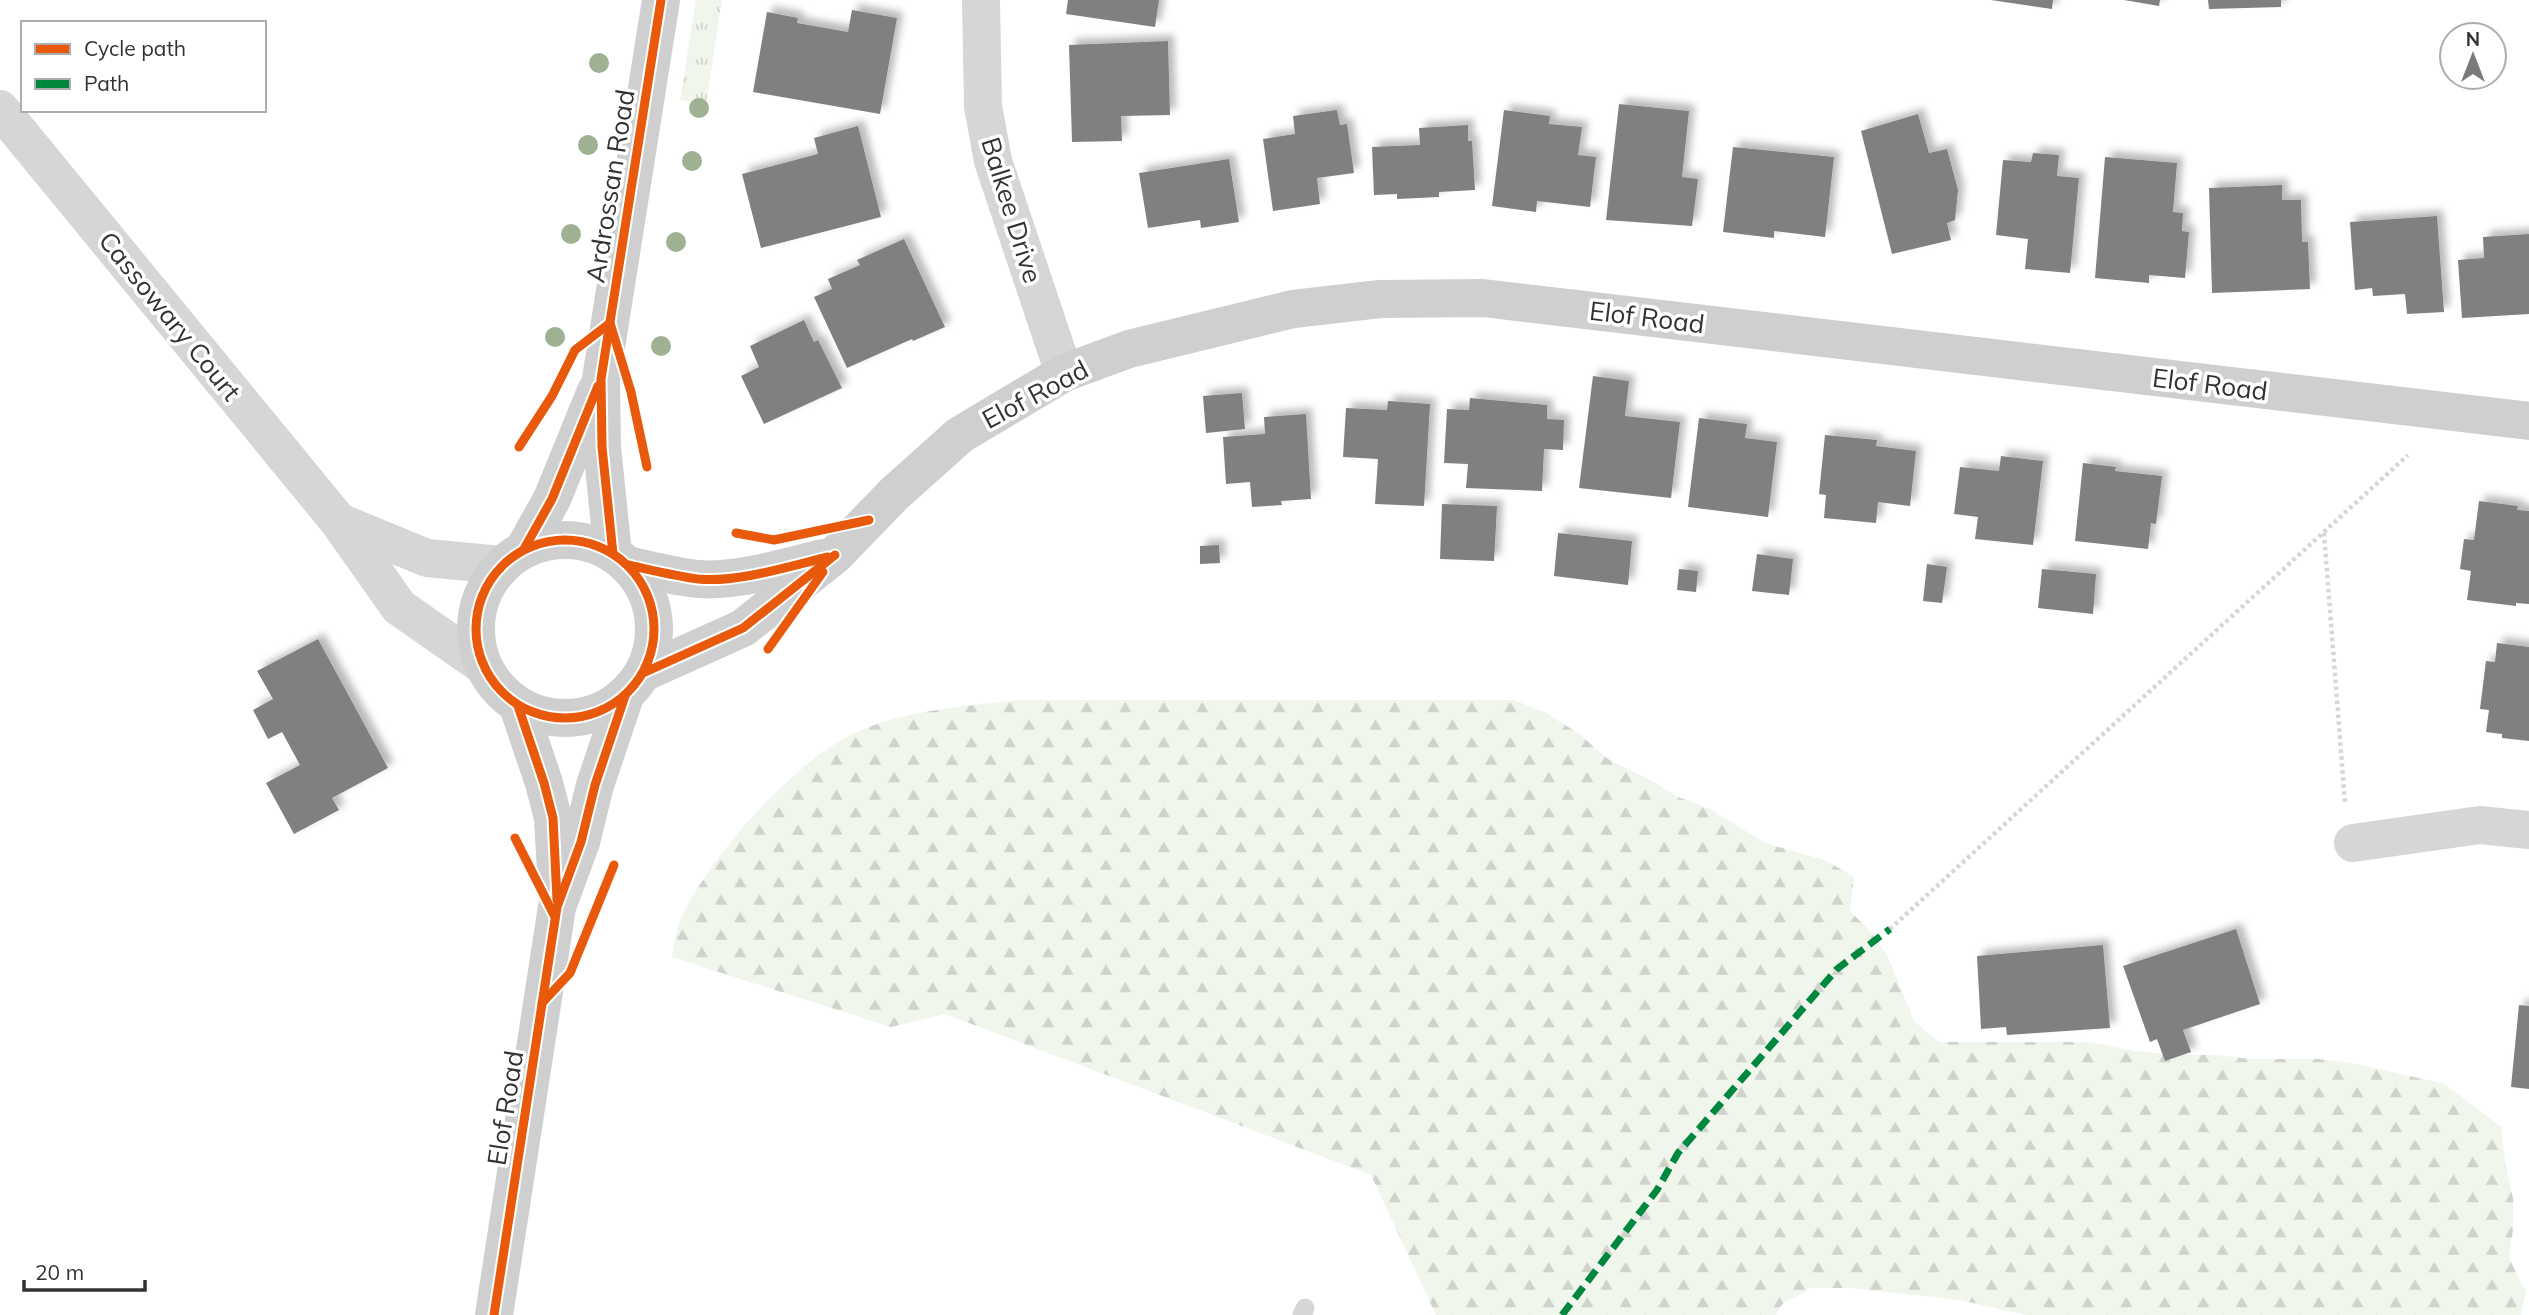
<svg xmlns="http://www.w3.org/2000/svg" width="2529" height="1315" viewBox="0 0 2529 1315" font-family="Mulish,sans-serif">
<defs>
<pattern id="grass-tufts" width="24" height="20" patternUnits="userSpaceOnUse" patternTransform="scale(1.75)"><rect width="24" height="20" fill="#f1f6ed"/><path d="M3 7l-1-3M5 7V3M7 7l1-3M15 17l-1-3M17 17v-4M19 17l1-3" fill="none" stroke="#cfd3cc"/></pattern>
<pattern id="forest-firs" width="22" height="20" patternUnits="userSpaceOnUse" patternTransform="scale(1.75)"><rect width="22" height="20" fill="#f1f6ed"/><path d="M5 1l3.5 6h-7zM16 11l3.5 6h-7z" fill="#cfd3cc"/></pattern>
<filter id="shadow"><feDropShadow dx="6" dy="-6" stdDeviation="3.5" flood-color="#0004"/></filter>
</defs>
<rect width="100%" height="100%" fill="#fff"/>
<!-- grass -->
<polygon fill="url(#grass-tufts)" points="696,0 722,0 706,104 680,100"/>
<!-- forest -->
<path fill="url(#forest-firs)" d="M1021 700H1514L1544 712 1578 733 1608 759 1650 780 1676 796 1710 809 1765 843 1825 860 1854 877 1850 911 1871 932 1888 957 1914 1021 1939 1042H2088L2135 1051 2177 1055H2216L2250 1059H2318L2352 1063 2445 1084 2501 1127 2505 1161 2513 1198V1229L2509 1258 2526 1292 2521 1315H2025L1960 1300 1850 1288H1811L1782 1304 1776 1315H1436L1371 1175 945 1014 891 1027 672 957C675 944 676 928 682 916 713 853 798 755 864 729 914 709 968 706 1021 700Z"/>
<!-- building -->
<g fill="#808080" filter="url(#shadow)">
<polygon points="1068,0 1159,0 1155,27 1066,14"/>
<polygon points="1991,0 2053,0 2052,9"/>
<polygon points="2124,0 2160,0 2159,6"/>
<polygon points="2208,0 2281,0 2281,7 2209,9"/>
<polygon points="852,10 897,18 880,114 753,92 767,12 798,18 797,23 848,32"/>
<polygon points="1168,41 1170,115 1121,116 1122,141 1072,142 1069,45"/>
<polygon points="1619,104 1689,111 1682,177 1698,179 1692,226 1606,220"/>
<polygon points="1337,110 1340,125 1347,124 1354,173 1317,178 1320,204 1273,211 1263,139 1295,134 1293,116"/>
<polygon points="1504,110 1550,116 1549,124 1582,127 1578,155 1596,157 1590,207 1537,201 1536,212 1492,206"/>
<polygon points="1918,114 1929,153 1947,149 1958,190 1955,220 1947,223 1951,240 1892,254 1861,131"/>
<polygon points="1468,125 1468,141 1472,141 1475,190 1439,192 1439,197 1397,199 1397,194 1374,195 1372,147 1420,145 1419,128"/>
<polygon points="858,126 881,217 761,248 742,174 818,154 814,138"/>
<polygon points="1733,147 1834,157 1825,237 1774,231 1774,238 1723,232"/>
<polygon points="2033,153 2059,155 2057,176 2079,178 2070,273 2025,269 2028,239 1996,235 2003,160 2031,162"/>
<polygon points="2105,157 2177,163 2173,212 2183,213 2182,231 2189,232 2185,278 2149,275 2149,283 2095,278"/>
<polygon points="1229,159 1239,222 1201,228 1200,220 1148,228 1139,173"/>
<polygon points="2282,185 2282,200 2301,200 2302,242 2308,242 2310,289 2212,293 2209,188"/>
<polygon points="2437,216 2444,312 2407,314 2405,294 2373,296 2372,288 2355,290 2350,222"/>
<polygon points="2529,234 2529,314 2462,318 2458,260 2484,258 2483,237"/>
<polygon points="904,239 945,327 913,341 912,339 847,368 814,297 832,289 828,279 860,265 857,260"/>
<polygon points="804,320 814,342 818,340 842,388 764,424 741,376 759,367 750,346"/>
<polygon points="1593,376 1629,381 1625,416 1680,422 1671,498 1579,488"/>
<polygon points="1242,393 1245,429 1206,433 1203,396"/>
<polygon points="1470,398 1547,405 1547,419 1564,420 1563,450 1544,449 1542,491 1466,488 1468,464 1444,463 1447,409 1469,410"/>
<polygon points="1388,401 1430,404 1424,506 1375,504 1378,459 1343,457 1346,408 1387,410"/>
<polygon points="1306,414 1311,499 1281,501 1282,505 1252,507 1250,482 1226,484 1223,437 1265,434 1264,417"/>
<polygon points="1699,418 1747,424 1745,438 1777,442 1768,517 1688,507"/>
<polygon points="1825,435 1877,440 1876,446 1916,451 1910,506 1878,502 1876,523 1824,518 1826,495 1819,494"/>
<polygon points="2001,456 2043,461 2033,545 1975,539 1978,517 1954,514 1960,467 1999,471"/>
<polygon points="2083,463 2116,467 2115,471 2162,476 2156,524 2151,523 2148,549 2075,541"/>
<polygon points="2479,501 2518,506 2517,510 2529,511 2529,604 2516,603 2516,606 2467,600 2471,571 2460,569 2464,539 2474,540"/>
<polygon points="1442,504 1497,506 1494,561 1440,559"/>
<polygon points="1558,533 1632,541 1628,585 1554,576"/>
<polygon points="1219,545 1220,563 1200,564 1200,546"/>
<polygon points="1757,554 1793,559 1789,595 1752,591"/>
<polygon points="1927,564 1947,567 1942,603 1923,601"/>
<polygon points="1679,569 1698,571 1696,592 1677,590"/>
<polygon points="2042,569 2096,574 2093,614 2038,608"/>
<polygon points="318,639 388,768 332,798 339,810 294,834 266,783 300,765 282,732 268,739 253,710 273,699 257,671"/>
<polygon points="2497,643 2529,647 2529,741 2502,738 2502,734 2486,732 2489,710 2480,709 2486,661 2495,662"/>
<polygon points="2236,929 2260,1004 2183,1030 2191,1052 2165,1061 2157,1039 2150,1042 2123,966"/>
<polygon points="2103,945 2110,1028 2007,1035 2006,1027 1981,1029 1977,956"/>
<polygon points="2519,1005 2529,1006 2529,1089 2511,1087"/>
</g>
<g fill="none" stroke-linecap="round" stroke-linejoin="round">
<!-- path -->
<g stroke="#d6d6d6" stroke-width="4.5" stroke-dasharray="3.5 3.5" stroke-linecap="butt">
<polyline points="2324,533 2345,803"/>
<polyline points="1890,929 2408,455"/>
</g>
<!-- lane -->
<polyline stroke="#d6d6d6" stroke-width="19" points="1302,1315 1305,1308"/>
<!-- street -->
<g stroke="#d6d6d6" stroke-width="38">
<polyline points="981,0 983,106 993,161 1064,373"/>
<polyline points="0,109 339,522 399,607 482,665"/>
<polyline points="339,522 427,558 501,565"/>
<polyline points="2353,843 2480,825 2529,830"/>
</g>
<!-- secondary -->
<g stroke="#cfcfcf" stroke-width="38">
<circle cx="565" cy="629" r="89"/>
<polyline points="524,549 552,499 596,391"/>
<polyline points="613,554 602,447 601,379 661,0"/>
<path d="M628 565C651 570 675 577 699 579 736 582 787 567 823 558"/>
<polyline points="643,673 743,628 835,555 894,494 960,435 1064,373 1129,349 1293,309 1380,299 1483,298 2529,421"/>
<polyline points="518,706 544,783 553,818 557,891"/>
<polyline points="494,1315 557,907 581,842 595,785 625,696"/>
</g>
<!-- quiet -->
<polyline stroke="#00873e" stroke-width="7" stroke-dasharray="14 7" stroke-linecap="butt" points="1562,1315 1657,1190 1678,1153 1837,969 1890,929"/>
<defs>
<g id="cycleway">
<polyline points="519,447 552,396 575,350 610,323 631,392 647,467"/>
<polyline points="736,533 774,540 869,520"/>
<circle cx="565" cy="629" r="89"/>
<polyline points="524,549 552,499 598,386"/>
<polyline points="613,554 602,447 601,379 661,0"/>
<path d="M628 565C651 570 675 576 698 579 737 583 790 566 828 557"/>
<polyline points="768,649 823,572"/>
<polyline points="643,673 743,628 835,555"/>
<polyline points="518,706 544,783 553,818 557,900"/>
<polyline points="515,838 555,917"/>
<polyline points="542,1003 570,973 614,865"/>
<polyline points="494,1315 557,907 581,842 595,785 625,696"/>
</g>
</defs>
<!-- cycleway casing -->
<use href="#cycleway" stroke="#fff" stroke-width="13"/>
<!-- cycleway -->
<use href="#cycleway" stroke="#e8590c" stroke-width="9"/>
</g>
<!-- trees -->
<g fill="#9eb193">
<circle cx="599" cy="63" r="10"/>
<circle cx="699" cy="108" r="10"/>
<circle cx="588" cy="145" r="10"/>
<circle cx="692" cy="161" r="10"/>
<circle cx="571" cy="234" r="10"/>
<circle cx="676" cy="242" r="10"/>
<circle cx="555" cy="337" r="10"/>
<circle cx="661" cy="346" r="10"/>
</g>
<g text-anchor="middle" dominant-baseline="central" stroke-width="7" stroke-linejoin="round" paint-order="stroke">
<!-- street labels -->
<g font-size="26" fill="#323232" stroke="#fff">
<text transform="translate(610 186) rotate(-81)">Ardrossan Road</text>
<text transform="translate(1012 210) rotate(73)">Balkee Drive</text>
<text transform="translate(170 316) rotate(51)">Cassowary Court</text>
<text transform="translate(1647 317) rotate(7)">Elof Road</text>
<text transform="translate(2210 384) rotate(7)">Elof Road</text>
<text transform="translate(1035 394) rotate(-28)">Elof Road</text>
<text transform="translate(505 1108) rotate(-81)">Elof Road</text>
</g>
</g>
<!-- legend -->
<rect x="21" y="21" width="245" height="91" fill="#ffffff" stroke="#adadad" stroke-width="2"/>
<rect x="35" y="44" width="35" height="10" fill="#e8590c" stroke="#adadad" stroke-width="2"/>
<text x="84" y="56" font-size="21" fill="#323232">Cycle path</text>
<rect x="35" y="79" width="35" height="10" fill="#00873e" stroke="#adadad" stroke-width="2"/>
<text x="84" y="91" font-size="21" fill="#323232">Path</text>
<!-- north arrow -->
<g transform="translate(2473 56)"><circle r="33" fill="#ffffff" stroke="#adadad" stroke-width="2"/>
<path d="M0-5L12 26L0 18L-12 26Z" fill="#7a7a7a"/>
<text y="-10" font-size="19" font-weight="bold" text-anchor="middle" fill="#323232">N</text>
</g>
<!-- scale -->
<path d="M24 1280v10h121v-10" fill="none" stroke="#323232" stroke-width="3.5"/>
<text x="35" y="1280" font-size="21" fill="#323232" stroke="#ffffff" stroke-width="5" paint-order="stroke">20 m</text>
</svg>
